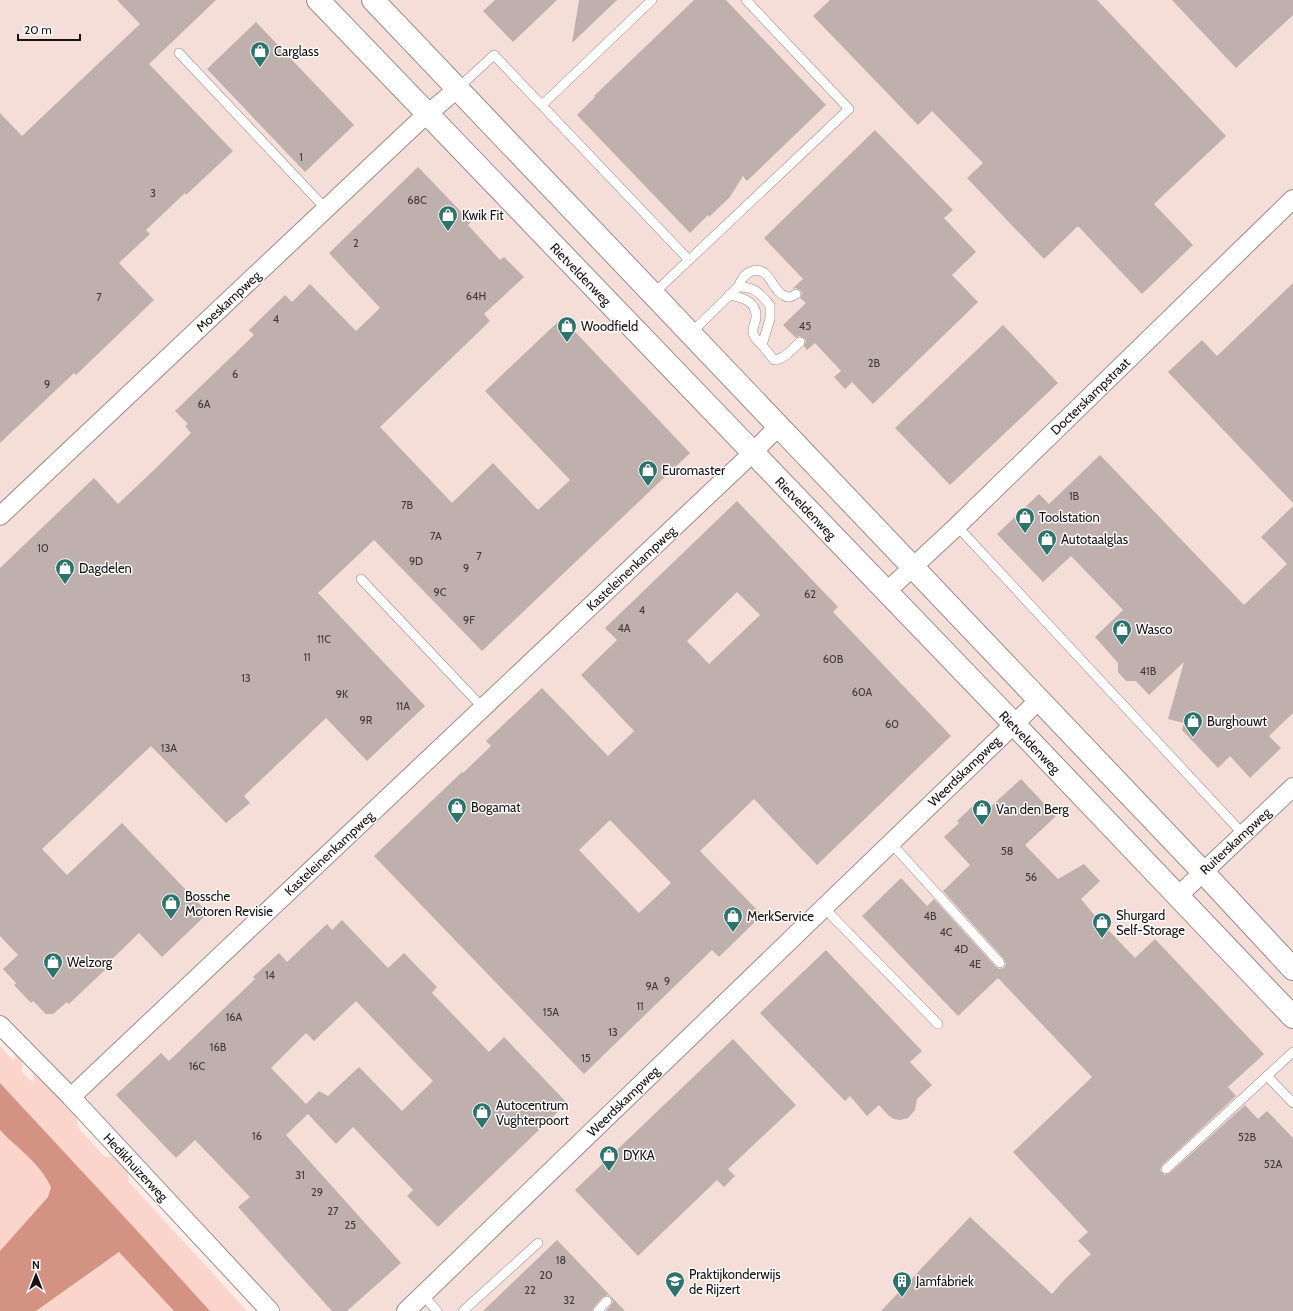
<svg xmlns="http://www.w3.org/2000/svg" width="1293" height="1311" viewBox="0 0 1293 1311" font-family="Cabin,sans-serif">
<rect width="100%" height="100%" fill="#fcece8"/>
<!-- built -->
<polygon fill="#f5ded7" points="0,0 1293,0 1293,1311 280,1311 200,1226 0,1021"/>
<!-- green -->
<g fill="#fbd5cb">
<polygon points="0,1046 13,1060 15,1059 15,1048 23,1053 22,1072 33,1083 34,1070 75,1114 79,1129 105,1157 122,1157 129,1164 128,1181 247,1311 210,1311 130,1223 0,1083"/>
<path d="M0 1130C19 1148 39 1163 51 1187L48 1197 0 1251Z"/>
<polygon points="119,1252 174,1311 36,1311"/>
</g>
<!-- water -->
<path fill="#d39282" d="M0 1083 130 1223 210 1311H174L119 1252 36 1311H0V1251L48 1197 51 1187C39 1162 18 1149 0 1130Z"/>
<!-- building -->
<g fill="#bfb0ad" fill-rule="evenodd">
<polygon points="117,0 216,0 149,64 233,151 186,195 185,193 146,230 150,234 119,263 154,300 76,375 74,373 0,443 0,113 22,136 140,24"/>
<polygon points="495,0 557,0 513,42 483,11"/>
<polygon points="579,0 617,0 572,43"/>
<polygon points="694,0 726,0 826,105 747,181 743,176 730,197 709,217 708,215 690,233 577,115 595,97 594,96"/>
<polygon points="830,0 1097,0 1226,136 1154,204 1193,245 1142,294 1078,226 1044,259 967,178 983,163 932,111 918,125 813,16"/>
<polygon points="1172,0 1293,0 1293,15 1236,68"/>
<polygon points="256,22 354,125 305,172 207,69"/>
<polygon points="875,130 953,210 944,218 976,252 952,275 978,302 873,404 852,382 845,389 834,377 841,371 815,343 807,350 804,346 806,341 804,338 799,336 796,338 783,325 806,303 800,298 802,294 801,291 796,288 792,289 803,279 764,238"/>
<polygon points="418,167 471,222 468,225 500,260 504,257 524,277 484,314 490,321 380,427 452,503 493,463 538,510 570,480 485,391 562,318 690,453 482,651 374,540 318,593 425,706 367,761 326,718 244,796 250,803 226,823 151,746 42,849 67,875 122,823 208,913 162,957 139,933 107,964 109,966 69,1004 67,1002 53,1014 46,1014 33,1001 31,1003 14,985 16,983 3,969 18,955 0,936 0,568 94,478 118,504 156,468 191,433 185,426 188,424 175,411 254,335 249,330 285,295 292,302 310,284 356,331 380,308 329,253"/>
<polygon points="1293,283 1293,503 1168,372 1202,340 1217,356"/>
<polygon points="1003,325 1058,383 950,485 895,428"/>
<polygon points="1100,455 1244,605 1287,564 1261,537 1293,506 1293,713 1269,736 1281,748 1250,778 1230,756 1218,768 1182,730 1184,723 1168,719 1184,662 1149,695 1136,681 1126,681 1118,672 1118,663 1095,637 1123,610 1071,556 1043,582 997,534 1039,494 1049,504"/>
<path d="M737 501 838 607 833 612 951 736 817 865 754 799 700 851 762 915 719 957 712 950 584 1074 374 856 462 772 463 773 491 746 486 741 542 688 608 756 634 731 581 675 617 640 605 628ZM737 592 760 615 709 664 687 641ZM610 820 671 883 639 913 579 850Z"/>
<polygon points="1021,779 1056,816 1025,845 1058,879 1084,864 1100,881 1081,899 1096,917 1135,958 1155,939 1264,1054 1228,1087 1236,1096 1162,1165 1160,1170 1164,1175 1170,1173 1245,1105 1258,1119 1267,1111 1293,1138 1293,1311 881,1311 970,1217 1052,1294 1066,1278 1091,1254 1078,1241 1088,1232 1013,1152 1092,1077 998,978 958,1016 862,916 901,878 927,906 934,899 996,967 999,969 1004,968 1006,964 1004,959 943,891 970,865 944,837 959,823 957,821 980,799 989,808"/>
<path d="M342 920 388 968 404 953 437 987 432 993 489 1052 504 1037 567 1103 438 1227 407 1196 413 1190 353 1127 336 1144 308 1114 286 1135 401 1263 347 1311H332L238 1207 250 1197 195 1140 176 1158 116 1095 161 1053 169 1061 255 979 253 977 279 953 287 962 327 924 332 930ZM356 1001 433 1081 402 1111 359 1067 328 1096 319 1091 306 1104 271 1068 306 1033 314 1041Z"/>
<polygon points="826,950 922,1051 910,1062 932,1085 917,1099 915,1110 908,1118 900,1120 894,1119 889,1116 879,1105 867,1116 850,1096 845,1101 760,1013"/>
<polygon points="733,1039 796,1105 728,1169 735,1176 724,1187 717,1180 638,1256 575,1190"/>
<polygon points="557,1240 625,1311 606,1311 613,1302 611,1297 608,1295 603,1297 594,1307 592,1311 483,1311"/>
</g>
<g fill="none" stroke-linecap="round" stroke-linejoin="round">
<defs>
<g id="lane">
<polyline points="179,53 326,209"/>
<polyline points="457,89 494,55 689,260"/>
<polyline points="542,105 652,0"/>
<path d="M738 287C755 286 760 294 770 305V319L762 345 774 360C784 360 793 348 800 342"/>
<polyline points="653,294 849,109 746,0"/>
<path d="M729 295C741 297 757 301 756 317 756 322 752 327 753 332 753 337 758 341 762 345"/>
<path d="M690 334 738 287C741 280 744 274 752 271 771 266 771 291 785 296 788 298 793 296 796 294"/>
<polyline points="957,526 1243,834"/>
<polyline points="361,579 483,708"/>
<polyline points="890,842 1000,963"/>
<polyline points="823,907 938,1024"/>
<polyline points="1267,1076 1293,1103"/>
<polyline points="1166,1169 1293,1052"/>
<polyline points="423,1295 437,1311"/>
<polyline points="463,1311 538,1243"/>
<polyline points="598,1311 607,1301"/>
</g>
<g id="street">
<polyline points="0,516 417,123 457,89"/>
<polyline points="886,592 957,526 1293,199"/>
<polyline points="1178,896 1293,787"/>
<polyline points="0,1025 71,1097 270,1311"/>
<polyline points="71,1097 742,463 779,426"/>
<polyline points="406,1311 1039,700"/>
</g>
<g id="secondary">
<polyline points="318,0 1013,723 1293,1017"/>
<polyline points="373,0 1203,872 1293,969"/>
</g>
</defs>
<!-- lane casing -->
<use href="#lane" stroke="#9a8c89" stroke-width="10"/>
<!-- street casing -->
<use href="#street" stroke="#9a8c89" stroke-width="20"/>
<!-- secondary casing -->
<use href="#secondary" stroke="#9a8c89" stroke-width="24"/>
<!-- lane -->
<use href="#lane" stroke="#fff" stroke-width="9"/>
<!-- street -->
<use href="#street" stroke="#fff" stroke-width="18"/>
<!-- secondary -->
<use href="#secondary" stroke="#fff" stroke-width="22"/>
</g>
<!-- icons -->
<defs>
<symbol id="shop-pin" viewBox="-11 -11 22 30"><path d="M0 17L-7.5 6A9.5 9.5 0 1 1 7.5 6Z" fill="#2b736b" stroke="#fdfdfd"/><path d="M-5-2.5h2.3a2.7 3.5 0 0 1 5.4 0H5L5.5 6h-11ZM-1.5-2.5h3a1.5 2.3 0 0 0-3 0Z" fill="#fff"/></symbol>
<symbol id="school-pin" viewBox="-11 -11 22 30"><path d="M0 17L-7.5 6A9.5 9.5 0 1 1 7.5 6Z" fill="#2b736b" stroke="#fdfdfd"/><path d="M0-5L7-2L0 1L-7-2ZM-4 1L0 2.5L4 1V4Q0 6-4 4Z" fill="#fff"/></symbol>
<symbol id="building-pin" viewBox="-11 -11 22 30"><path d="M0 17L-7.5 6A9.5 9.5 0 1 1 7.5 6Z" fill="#2b736b" stroke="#fdfdfd"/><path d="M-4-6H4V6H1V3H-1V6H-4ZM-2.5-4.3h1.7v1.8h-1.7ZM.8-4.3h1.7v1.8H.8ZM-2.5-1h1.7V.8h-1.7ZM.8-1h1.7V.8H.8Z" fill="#fff"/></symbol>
</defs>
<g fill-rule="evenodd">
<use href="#shop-pin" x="249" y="40" width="22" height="30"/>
<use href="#shop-pin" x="437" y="204" width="22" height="30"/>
<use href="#shop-pin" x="556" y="315" width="22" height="30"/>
<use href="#shop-pin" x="637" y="459" width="22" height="30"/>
<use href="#shop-pin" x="1014" y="506" width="22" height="30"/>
<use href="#shop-pin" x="1036" y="528" width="22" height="30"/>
<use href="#shop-pin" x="54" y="557" width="22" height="30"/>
<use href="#shop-pin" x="1111" y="618" width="22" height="30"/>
<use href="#shop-pin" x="1182" y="710" width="22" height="30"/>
<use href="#shop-pin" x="446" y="796" width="22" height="30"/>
<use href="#shop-pin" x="971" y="798" width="22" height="30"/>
<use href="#shop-pin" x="160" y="892" width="22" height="30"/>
<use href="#shop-pin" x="722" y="905" width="22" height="30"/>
<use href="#shop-pin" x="1091" y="911" width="22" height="30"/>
<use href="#shop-pin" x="42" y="951" width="22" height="30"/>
<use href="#shop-pin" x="471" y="1101" width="22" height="30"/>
<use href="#shop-pin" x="598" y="1144" width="22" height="30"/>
<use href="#school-pin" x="664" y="1270" width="22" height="30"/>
<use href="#building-pin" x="891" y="1270" width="22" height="30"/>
</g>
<g text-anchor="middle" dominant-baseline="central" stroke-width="3" stroke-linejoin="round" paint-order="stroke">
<!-- number labels -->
<g font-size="11" fill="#413a38">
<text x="301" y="157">1</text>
<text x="153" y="193">3</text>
<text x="417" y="200">68C</text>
<text x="356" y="243">2</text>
<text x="476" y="296">64H</text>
<text x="99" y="297">7</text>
<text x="276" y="319">4</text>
<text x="805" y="326">45</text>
<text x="874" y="363">2B</text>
<text x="235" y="374">6</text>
<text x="47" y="384">9</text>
<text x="204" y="404">6A</text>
<text x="1074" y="496">1B</text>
<text x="407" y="505">7B</text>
<text x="436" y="536">7A</text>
<text x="43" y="548">10</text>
<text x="479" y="556">7</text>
<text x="416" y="561">9D</text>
<text x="466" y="568">9</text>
<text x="440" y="592">9C</text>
<text x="810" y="594">62</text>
<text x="642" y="610">4</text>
<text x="469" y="620">9F</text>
<text x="624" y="628">4A</text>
<text x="324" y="639">11C</text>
<text x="307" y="657">11</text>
<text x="833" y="659">60B</text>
<text x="1148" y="671">41B</text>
<text x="246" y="678">13</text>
<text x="862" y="692">60A</text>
<text x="342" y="694">9K</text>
<text x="403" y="706">11A</text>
<text x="366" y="720">9R</text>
<text x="892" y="724">60</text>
<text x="169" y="748">13A</text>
<text x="1007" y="851">58</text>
<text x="1031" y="877">56</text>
<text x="930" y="916">4B</text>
<text x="946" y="932">4C</text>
<text x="961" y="949">4D</text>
<text x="975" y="964">4E</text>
<text x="270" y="975">14</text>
<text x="667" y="981">9</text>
<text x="652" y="986">9A</text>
<text x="640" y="1006">11</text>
<text x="551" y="1012">15A</text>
<text x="234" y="1017">16A</text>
<text x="613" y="1032">13</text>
<text x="218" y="1047">16B</text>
<text x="586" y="1058">15</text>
<text x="197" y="1066">16C</text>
<text x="257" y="1136">16</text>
<text x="1247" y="1137">52B</text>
<text x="1273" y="1164">52A</text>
<text x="300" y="1175">31</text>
<text x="317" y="1192">29</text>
<text x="333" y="1211">27</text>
<text x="350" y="1225">25</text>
<text x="561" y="1260">18</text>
<text x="546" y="1275">20</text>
<text x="530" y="1290">22</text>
<text x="569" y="1300">32</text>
</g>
<!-- poi labels -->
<g font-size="13" fill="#171211" stroke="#fdfdfd" text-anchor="start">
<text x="274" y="51">Carglass</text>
<text x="462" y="215">Kwik Fit</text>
<text x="581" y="326">Woodfield</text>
<text x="662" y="470">Euromaster</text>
<text x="1039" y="517">Toolstation</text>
<text x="1061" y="539">Autotaalglas</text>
<text x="79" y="568">Dagdelen</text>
<text x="1136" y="629">Wasco</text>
<text x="1207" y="721">Burghouwt</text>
<text x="471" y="807">Bogamat</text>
<text x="996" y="809">Van den Berg</text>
<text x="185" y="896">Bossche<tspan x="185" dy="15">Motoren Revisie</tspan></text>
<text x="1116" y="915">Shurgard<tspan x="1116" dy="15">Self-Storage</tspan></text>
<text x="747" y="916">MerkService</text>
<text x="67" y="962">Welzorg</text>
<text x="496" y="1105">Autocentrum<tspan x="496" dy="15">Vughterpoort</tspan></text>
<text x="623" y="1155">DYKA</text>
<text x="689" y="1274">Praktijkonderwijs<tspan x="689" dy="15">de Rijzert</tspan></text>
<text x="916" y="1281">Jamfabriek</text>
</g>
<!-- street labels -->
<g font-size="13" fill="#171211" stroke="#fdfdfd">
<text transform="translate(581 274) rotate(46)">Rietveldenweg</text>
<text transform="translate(228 301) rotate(-43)">Moeskampweg</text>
<text transform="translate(1090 396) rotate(-44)">Docterskampstraat</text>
<text transform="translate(806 508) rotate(46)">Rietveldenweg</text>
<text transform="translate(631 568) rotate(-43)">Kasteleinenkampweg</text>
<text transform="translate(1030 742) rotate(46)">Rietveldenweg</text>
<text transform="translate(964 771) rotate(-44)">Weerdskampweg</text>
<text transform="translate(1235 841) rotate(-43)">Ruiterskampweg</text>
<text transform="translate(329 853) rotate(-43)">Kasteleinenkampweg</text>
<text transform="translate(623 1101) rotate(-44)">Weerdskampweg</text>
<text transform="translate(136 1167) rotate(47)">Hedikhuizerweg</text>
</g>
</g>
<!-- north arrow -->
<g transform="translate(36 1275)" stroke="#fdfdfd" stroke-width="3" paint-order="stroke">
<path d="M0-3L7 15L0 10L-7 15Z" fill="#171211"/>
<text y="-6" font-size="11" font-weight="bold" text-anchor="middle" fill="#171211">N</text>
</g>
<!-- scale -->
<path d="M18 34v6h62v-6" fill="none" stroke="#171211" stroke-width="2"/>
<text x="24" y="34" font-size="12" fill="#171211" stroke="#fdfdfd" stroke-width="3" paint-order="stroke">20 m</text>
</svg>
